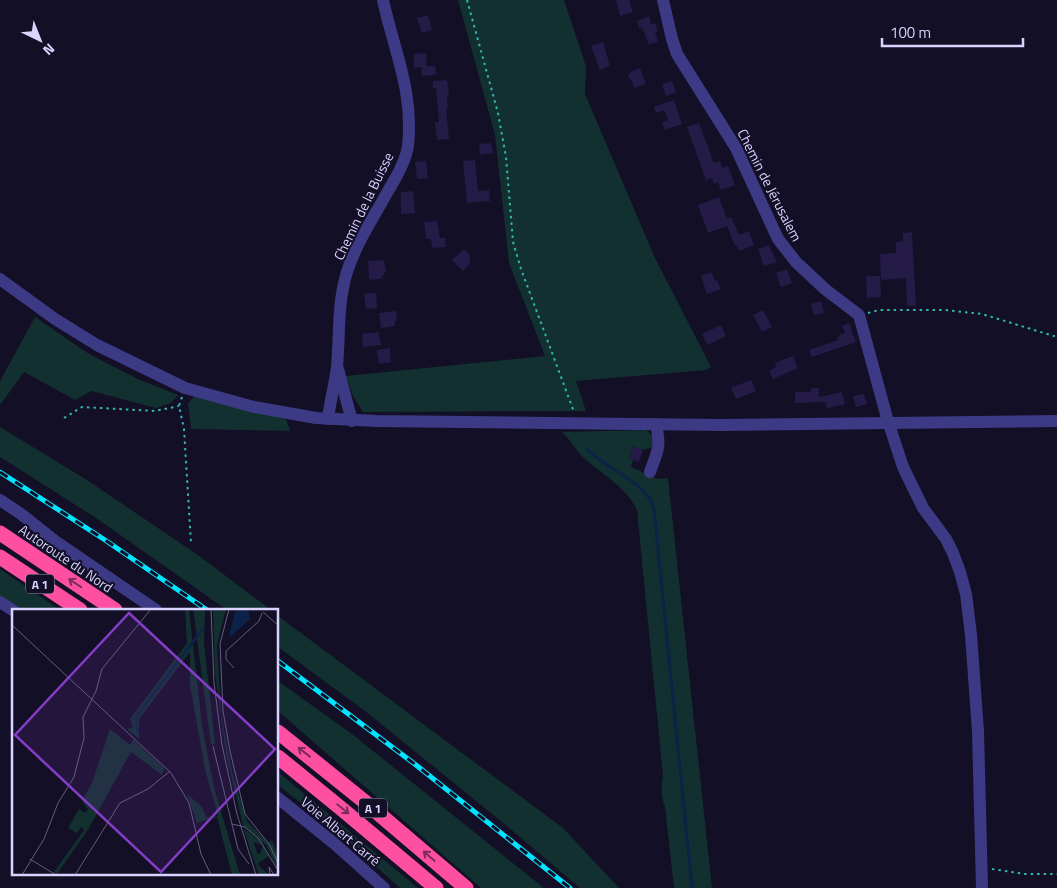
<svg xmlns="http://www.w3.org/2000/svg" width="1057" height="888" viewBox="0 0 1057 888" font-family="'Titillium Web',sans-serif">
<rect width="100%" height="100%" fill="#130f26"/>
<!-- green -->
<g fill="#12302f">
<polygon points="458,0 564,0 586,66 585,94 655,258 711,367 706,370 576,381 586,411 363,412 353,396 346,376 545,356 509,263 495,135"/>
<polygon points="35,317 89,354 140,380 178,395 171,403 156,408 91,391 75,400 24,372 0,405 0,381"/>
<polygon points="195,396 286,419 290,431 191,429 188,403"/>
<polygon points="0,427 87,480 198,555 271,610 227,610 96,518 0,457"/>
<path d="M646 430 654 437 653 447 643 450 633 446 629 458 633 460 631 467 658 479 668 478 712 888H674L665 807C661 797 661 787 663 776L637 510C626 487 603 475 584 458 575 450 571 440 562 432Z"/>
<polygon points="0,569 60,610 22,610 0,596"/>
<polygon points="278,616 563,828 619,888 580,888 502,822 365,711 278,647"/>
<polygon points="278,681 352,734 544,888 481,888 278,711"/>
<polygon points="278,772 418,888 400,888 339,833 278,785"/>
</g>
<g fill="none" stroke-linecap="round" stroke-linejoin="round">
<!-- stream -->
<path stroke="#0c2248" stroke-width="3" d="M587 449C606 469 646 482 654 508L692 888"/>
</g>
<!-- building -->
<g fill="#241b47">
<polygon points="616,0 629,0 633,12 620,16"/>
<polygon points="428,15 432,30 422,33 417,18"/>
<polygon points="649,16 651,24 655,23 658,31 655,32 658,41 649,45 642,27 639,28 637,21"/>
<polygon points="603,42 610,66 600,70 591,46"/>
<polygon points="426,53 427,66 435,66 436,75 422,76 421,67 414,68 414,54"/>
<polygon points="640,68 646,84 634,88 631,80 628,77 630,72"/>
<polygon points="447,80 449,95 447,95 448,108 446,108 449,139 437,140 435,122 439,122 436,88 433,88 433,81"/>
<polygon points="672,81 676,92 666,96 662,84"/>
<polygon points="674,100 682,124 665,130 662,122 668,120 664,110 656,113 654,107"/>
<polygon points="699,123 714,163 720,161 722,168 728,166 735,185 721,190 718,182 714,184 712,178 706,180 687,127"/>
<polygon points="491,143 493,153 480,155 479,144"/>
<polygon points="475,160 478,191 489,190 490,201 467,203 463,161"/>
<polygon points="426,161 428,178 417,179 415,162"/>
<polygon points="413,191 415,213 401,214 401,192"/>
<polygon points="719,197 727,219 731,217 739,235 749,231 754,245 739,251 737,245 735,246 727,226 708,233 698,205"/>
<polygon points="437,221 440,238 445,238 446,247 432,248 431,239 426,239 424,222"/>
<polygon points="912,232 916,306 907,306 906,278 881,280 880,254 896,253 896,242 903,241 903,233"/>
<polygon points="769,245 777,262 764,266 758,249"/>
<polygon points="464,249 470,255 470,263 463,271 452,260"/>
<polygon points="384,260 386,271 381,279 369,280 368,261"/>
<polygon points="787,269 792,283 781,287 776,273"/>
<polygon points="711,272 715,281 717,280 721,289 707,294 701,276"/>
<polygon points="866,276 880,276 881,297 867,298"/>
<polygon points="376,293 377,308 366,309 364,294"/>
<polygon points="821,301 824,313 814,315 811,304"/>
<polygon points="763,310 772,327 762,332 753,315"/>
<polygon points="396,311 397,320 395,321 395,326 381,328 379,313"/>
<polygon points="849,323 856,342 812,357 809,350 838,340 837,337 840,336 839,335 845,333 842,326"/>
<polygon points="721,325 726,336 707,345 702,334"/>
<polygon points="379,332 381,345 363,347 362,334"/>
<polygon points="390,348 391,362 379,364 377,350"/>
<polygon points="793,356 798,368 773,379 769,371 776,367 775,363"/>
<polygon points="751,380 756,391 736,399 731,388"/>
<polygon points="811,388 819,388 819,397 842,392 845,404 827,408 825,402 795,403 795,392 811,392"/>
<polygon points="864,394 867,404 856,407 853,396"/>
<polygon points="633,446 643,450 639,462 629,459"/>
</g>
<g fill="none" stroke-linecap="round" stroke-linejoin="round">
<!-- path -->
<g stroke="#2fb8b0" stroke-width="2" stroke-dasharray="2.5 4" stroke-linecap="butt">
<polyline points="467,0 498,113 506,157 513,242 521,269 574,412"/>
<polyline points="868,313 879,310 945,310 982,314 1057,337"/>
<polyline points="182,397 179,406 184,429 191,543"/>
<polyline points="64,418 82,407 155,411 179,406"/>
<polyline points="992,869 1025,874 1057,874"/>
</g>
<!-- minor -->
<g stroke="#3d3a85" stroke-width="12">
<polyline points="663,0 672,39 677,54 736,148 778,239 796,262 826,290 859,315 887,418 903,467 923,508 946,539 953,553 960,572 966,594 971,635 978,731 982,888"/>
<polyline points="0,279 55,319 97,345 185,388 254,407 316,418 377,421 721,425 1057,421"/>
<polyline points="338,369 352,421"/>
<path d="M328 419C330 401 335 384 337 367 340 335 337 304 347 272 356 243 374 217 388 191 396 178 406 161 408 146 414 92 394 51 383 0"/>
<path d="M650 472C658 450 661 448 656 424"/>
<polyline points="0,500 21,514 55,541 156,610"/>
<polyline points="0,602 14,611"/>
<polyline points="278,798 336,845 384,888"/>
</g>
<!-- highway -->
<g stroke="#ff4fa3" stroke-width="15">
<polyline points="0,533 115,610"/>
<polyline points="0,557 80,610"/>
<polyline points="278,732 365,802 466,888"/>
<polyline points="278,757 343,810 436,888"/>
</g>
<defs>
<g id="rail">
<polyline points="0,472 105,540 207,610"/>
<polyline points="278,661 416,765 570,888"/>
</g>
</defs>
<!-- rail casing -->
<use href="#rail" stroke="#00e5ff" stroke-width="5"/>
<!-- rail -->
<use href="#rail" stroke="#130f26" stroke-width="3" stroke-dasharray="9" stroke-linecap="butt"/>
</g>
<!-- one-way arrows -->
<defs><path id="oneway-shaft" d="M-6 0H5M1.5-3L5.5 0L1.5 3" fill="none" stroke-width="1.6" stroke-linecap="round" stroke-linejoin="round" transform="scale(1.25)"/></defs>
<g stroke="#7d2c5e">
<use href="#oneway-shaft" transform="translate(75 583) rotate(-146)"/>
<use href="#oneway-shaft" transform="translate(304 752) rotate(-142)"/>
<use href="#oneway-shaft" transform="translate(343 809) rotate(39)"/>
<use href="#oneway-shaft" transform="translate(429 856) rotate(-139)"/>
</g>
<g text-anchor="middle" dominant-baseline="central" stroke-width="4" stroke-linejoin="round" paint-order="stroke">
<!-- shield labels -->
<g fill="#130f26" stroke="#9e99be" stroke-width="1">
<rect x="26" y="574.5" width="28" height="19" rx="4"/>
<rect x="359" y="798.5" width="28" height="19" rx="4"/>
</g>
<g font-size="12" font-weight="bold" fill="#d9d4ff">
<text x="40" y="584">A 1</text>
<text x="373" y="808">A 1</text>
</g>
<!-- street labels -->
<g font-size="14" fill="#d9d4ff" stroke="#130f26">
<text transform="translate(770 185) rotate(63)">Chemin de Jérusalem</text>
<text transform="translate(363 206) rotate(-64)">Chemin de la Buisse</text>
<text transform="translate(66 558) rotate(34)">Autoroute du Nord</text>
<text transform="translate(341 831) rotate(40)">Voie Albert Carré</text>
</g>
</g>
<!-- overview -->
<g transform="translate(12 609)">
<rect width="266" height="266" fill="#130f26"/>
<path d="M173 0H177L190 117 202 179 228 266H220L205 208 185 214 175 185 190 198 194 208 206 207 193 160 178 76V43L127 110V130L115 120 121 118 118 110 175 34ZM181 0H193L192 34 203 135 199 136ZM201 0H214L205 36 209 104 220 163 235 212 256 234 260 231 266 246V261L254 236 231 216 214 145 203 64ZM98 120 118 136 121 130 152 159 151 162 150 166 119 143 77 219 45 265 42 263 72 221 69 218 65 224 56 219 67 200 73 204 76 200 70 192 80 174ZM231 219 247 231 250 236 242 233 245 244 248 245 251 237 257 247 245 255 257 266H247Z" fill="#12302f"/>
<path d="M224 0H236L238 10 216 30Z" fill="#0c2248"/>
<path fill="none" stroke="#0c2248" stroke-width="2.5" d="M126 125 124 108 192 18"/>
<path fill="none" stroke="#625e7d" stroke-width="1" d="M199 0 202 74 210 136 225 205 244 266M217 0 208 35 211 102 218 142 233 205 257 235 267 256M251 3 267 17M0 16 159 164 177 194 189 245 199 266M222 59 214 50V42L247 12 250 4M201 137 226 240 237 255M220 215 233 218 247 230 267 263M18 250 44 266M10 266 32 230 46 194 62 168 72 129 71 108 84 82 90 60 139 0M63 266 108 194 136 180 158 162M258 266 257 258 262 266"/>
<path fill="#843dc5" fill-opacity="0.15" stroke="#843dc5" stroke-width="2.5" d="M117 4 263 140 149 263 3 126Z"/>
<rect width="266" height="266" fill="none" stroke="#d9d4ff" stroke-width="2.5"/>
</g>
<!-- north arrow -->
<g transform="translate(40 40) rotate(137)" stroke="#130f26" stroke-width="4" paint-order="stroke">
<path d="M0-4L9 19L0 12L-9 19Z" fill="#d9d4ff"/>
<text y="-8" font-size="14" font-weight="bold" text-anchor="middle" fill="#d9d4ff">N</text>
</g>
<!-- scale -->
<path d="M882 38v8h141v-8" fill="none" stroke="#d9d4ff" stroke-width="2.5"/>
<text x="890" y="38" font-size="15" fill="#d9d4ff" stroke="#130f26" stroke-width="4" paint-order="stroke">100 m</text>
</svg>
